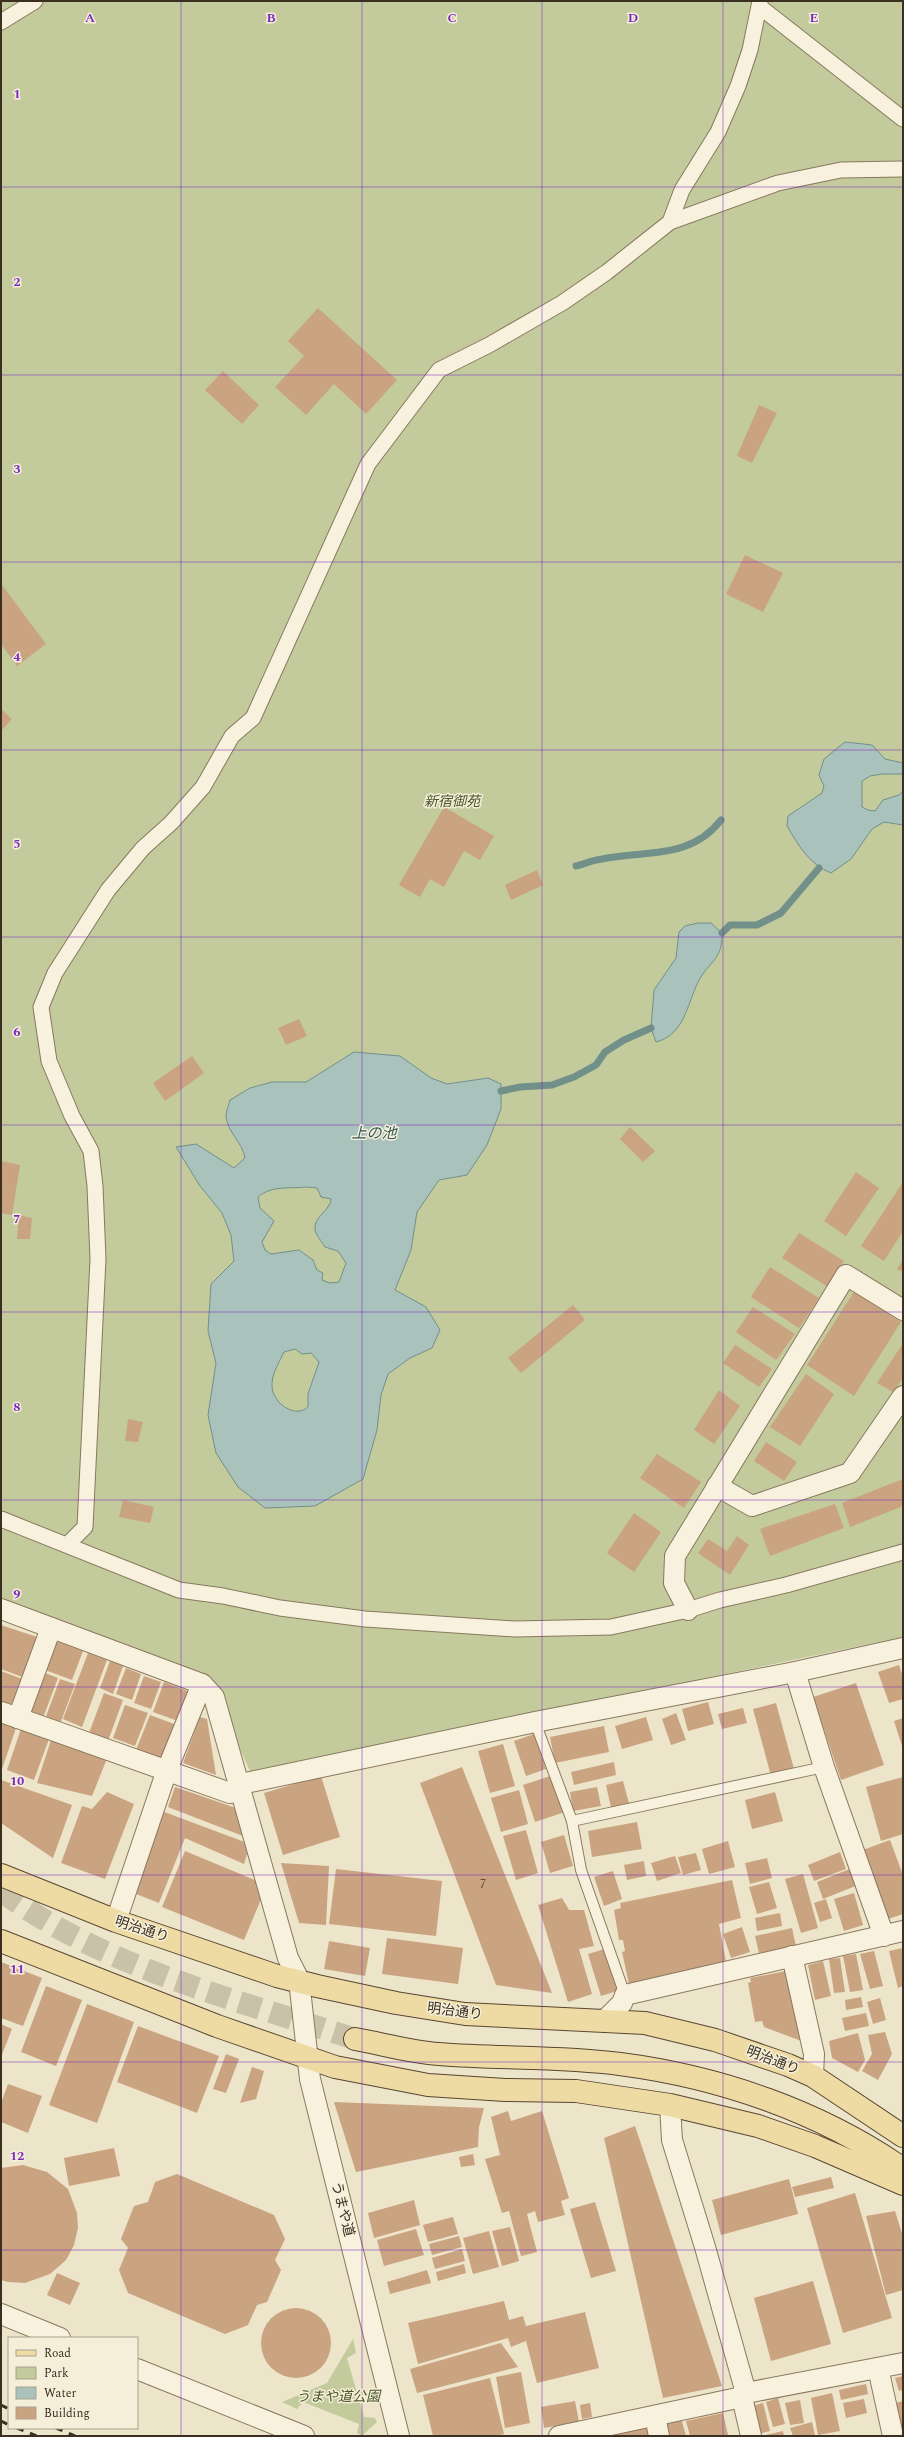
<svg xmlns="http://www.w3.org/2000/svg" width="904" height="2437" viewBox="0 0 904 2437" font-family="Spectral,'Noto Sans JP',serif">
<rect width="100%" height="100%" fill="#ede5ca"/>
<!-- green -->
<g fill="#c3cb9d">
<polygon points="1,1 903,1 903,1637 251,1773 209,1682 1,1601"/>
<polygon points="353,2339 356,2353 347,2358 364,2417 375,2418 377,2422 362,2436 357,2433 359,2424 303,2402 297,2409 282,2402 327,2383"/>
</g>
<!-- water -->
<g fill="#aac2bc" stroke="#71908a" fill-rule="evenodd">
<path d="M845 742 872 745 885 759 903 763V774H882L870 776 862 781V807L868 810 875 811 883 800 899 795 903 791V825L884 822 872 829 851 859 831 873C810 865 798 845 787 826L788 816 822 793 824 786 819 775 824 759Z"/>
<path d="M698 923H711L722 933C723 960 709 961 698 982 687 1005 684 1035 656 1042L651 1028 654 990 676 958 679 932 685 926Z"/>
<path d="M354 1052 400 1056 431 1078 447 1084 488 1078 501 1084V1109L487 1145 467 1175 439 1180 417 1212 411 1250 395 1290 426 1307 440 1330 432 1348 410 1358 388 1374 381 1395 377 1430 363 1479 315 1506 265 1508 238 1487 216 1453 208 1415 216 1363 208 1331 211 1284 234 1261 231 1235 222 1213 200 1186 176 1147 196 1144 234 1168 245 1158C243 1143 227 1132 226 1116 226 1111 229 1104 230 1100L250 1088 272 1082H306ZM307 1187 317 1188 321 1197 331 1199C330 1211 313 1217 315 1230 316 1235 322 1242 325 1247L338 1251 346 1263 339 1282 330 1283 322 1280 323 1273 317 1270 313 1260 299 1250 271 1254 265 1250 262 1242 274 1221 260 1208 258 1197C272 1185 289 1189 307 1187ZM295 1349 302 1354 311 1353 319 1362 308 1394V1407C295 1419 273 1403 272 1387 271 1375 279 1363 284 1352Z"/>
</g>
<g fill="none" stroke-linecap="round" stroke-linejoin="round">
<!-- stream -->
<g stroke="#71908a" stroke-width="7">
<path d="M576 866C584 864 593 860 602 859 645 850 690 860 721 820"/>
<polyline points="722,933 730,925 757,925 781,913 819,868"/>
<polyline points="501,1091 520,1087 552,1085 574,1077 596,1065 605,1052 624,1040 651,1028"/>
</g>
</g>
<!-- building -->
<g fill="#caa381">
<polygon points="318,308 397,380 366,414 334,384 306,415 275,387 304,356 288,341"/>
<polygon points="223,371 259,405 242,424 205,390"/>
<polygon points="759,405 777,413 752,463 737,456"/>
<polygon points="745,555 783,573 763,612 726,594"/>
<polygon points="2,585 46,644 17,666 1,644"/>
<polygon points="1,709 12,719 1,731"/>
<polygon points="444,807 494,836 480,860 464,851 444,887 430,879 420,897 399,885"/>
<polygon points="537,870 543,885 511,900 505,885"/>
<polygon points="299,1019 307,1036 286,1045 278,1028"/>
<polygon points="192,1056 204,1073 165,1101 153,1083"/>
<polygon points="630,1127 655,1151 643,1162 620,1139"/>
<polygon points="1,1161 20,1165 12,1215 1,1213"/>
<polygon points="856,1172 879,1188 846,1236 824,1221"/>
<polygon points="903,1182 903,1231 884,1261 861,1246"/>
<polygon points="19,1215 32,1218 30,1239 17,1239"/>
<polygon points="799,1233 844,1261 828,1287 782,1258"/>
<polygon points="903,1260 903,1272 897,1269"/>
<polygon points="770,1267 819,1298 799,1328 751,1297"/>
<polygon points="854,1292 901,1322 854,1396 807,1365"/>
<polygon points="573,1305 585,1320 521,1373 508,1358"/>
<polygon points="753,1307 795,1334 776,1360 736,1332"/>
<polygon points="903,1343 903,1378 893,1392 877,1383"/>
<polygon points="735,1345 772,1369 759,1387 723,1363"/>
<polygon points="806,1374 834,1394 800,1446 770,1427"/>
<polygon points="719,1390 740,1406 714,1444 694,1430"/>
<polygon points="128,1419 143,1422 138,1442 125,1441"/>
<polygon points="766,1442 797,1462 784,1481 754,1461"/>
<polygon points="657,1454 701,1482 684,1508 640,1478"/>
<polygon points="903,1479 903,1506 850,1527 842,1503"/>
<polygon points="123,1500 154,1507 150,1523 119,1517"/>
<polygon points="835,1504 844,1528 770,1556 760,1529"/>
<polygon points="634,1513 661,1532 634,1572 607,1553"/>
<polygon points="737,1536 749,1545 730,1575 698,1553 708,1539 727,1551"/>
<polygon points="1,1625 37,1637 25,1678 1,1669"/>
<polygon points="56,1641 83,1651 72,1680 45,1670"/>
<polygon points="88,1653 107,1660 82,1727 63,1719"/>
<polygon points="110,1661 123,1666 113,1694 100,1688"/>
<polygon points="899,1665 903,1677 903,1699 889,1703 878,1672"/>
<polygon points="126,1668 141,1674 132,1700 116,1694"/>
<polygon points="1,1671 25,1680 17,1703 10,1706 1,1703"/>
<polygon points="45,1673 58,1678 43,1718 29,1713"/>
<polygon points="144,1676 161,1682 151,1709 134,1703"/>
<polygon points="60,1679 75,1684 60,1724 45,1719"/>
<polygon points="164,1682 190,1692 178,1721 153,1712"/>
<polygon points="856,1683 884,1765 841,1780 813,1697"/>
<polygon points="104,1693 123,1700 108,1741 89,1733"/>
<polygon points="708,1702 714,1724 688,1731 682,1709"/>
<polygon points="776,1703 794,1769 771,1776 753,1709"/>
<polygon points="125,1705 148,1713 135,1746 113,1738"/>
<polygon points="743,1708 747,1723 722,1729 718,1714"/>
<polygon points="676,1713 686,1740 671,1745 662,1719"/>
<polygon points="150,1715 177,1725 164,1760 136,1750"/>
<polygon points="200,1717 207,1719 216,1775 183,1763"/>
<polygon points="646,1717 653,1740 622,1749 615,1726"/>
<polygon points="903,1718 903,1749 894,1721"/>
<polygon points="1,1723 16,1728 2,1769 1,1769"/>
<polygon points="604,1726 609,1752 555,1763 550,1737"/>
<polygon points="21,1729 49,1739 34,1780 7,1770"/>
<polygon points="534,1734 546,1769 526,1776 514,1741"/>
<polygon points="52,1737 108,1756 92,1796 37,1783"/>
<polygon points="503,1744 515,1786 490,1793 478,1751"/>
<polygon points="614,1762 616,1775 574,1785 571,1772"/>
<polygon points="462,1767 552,1993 496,1985 420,1783"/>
<polygon points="553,1775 565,1812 535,1822 523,1785"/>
<polygon points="321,1776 340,1837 283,1855 264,1793"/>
<polygon points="903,1777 903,1834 881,1841 866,1787"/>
<polygon points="1,1780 72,1805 53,1858 1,1823"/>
<polygon points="623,1781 630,1807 612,1812 606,1785"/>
<polygon points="175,1787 236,1808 243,1836 168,1807"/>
<polygon points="597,1787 601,1806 573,1811 570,1792"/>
<polygon points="519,1790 528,1824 501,1832 491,1798"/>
<polygon points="107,1792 134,1804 105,1879 61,1863 82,1806 92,1809"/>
<polygon points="775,1792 783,1821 752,1829 745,1800"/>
<polygon points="159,1810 250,1844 244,1864 185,1838 159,1903 131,1892"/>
<polygon points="637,1822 642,1849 592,1857 588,1831"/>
<polygon points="526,1830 538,1873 516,1880 503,1836"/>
<polygon points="564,1835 573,1866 550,1873 541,1842"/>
<polygon points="890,1840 903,1875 903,1914 885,1920 860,1851"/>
<polygon points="728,1841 735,1867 709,1874 702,1849"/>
<polygon points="185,1851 267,1885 244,1940 162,1907"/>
<polygon points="840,1852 846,1869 814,1881 808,1865"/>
<polygon points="696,1853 701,1870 683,1875 678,1857"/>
<polygon points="675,1856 681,1873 657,1881 651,1863"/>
<polygon points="767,1858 772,1878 750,1884 745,1863"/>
<polygon points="644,1861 646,1876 627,1880 624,1865"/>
<polygon points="281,1863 329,1866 326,1925 299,1923"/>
<polygon points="852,1868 858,1885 823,1899 817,1882"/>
<polygon points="336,1869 442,1881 436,1936 329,1924"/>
<polygon points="613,1871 622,1899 604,1906 594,1877"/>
<polygon points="803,1874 818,1928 801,1933 785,1879"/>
<polygon points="732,1880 741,1918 719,1924 726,1962 629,1984 622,1952 625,1951 623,1940 619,1940 614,1910 621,1908 620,1903"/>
<polygon points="769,1882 777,1908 757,1914 749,1887"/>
<polygon points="854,1893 863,1925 844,1931 834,1899"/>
<polygon points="562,1898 569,1910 584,1910 594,1946 579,1949 592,1994 568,2002 538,1905"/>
<polygon points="826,1899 832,1918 820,1922 814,1903"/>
<polygon points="780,1913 782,1926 757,1931 755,1918"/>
<polygon points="742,1927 750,1952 731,1958 723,1934"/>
<polygon points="792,1928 796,1946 759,1953 755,1936"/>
<polygon points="387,1938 463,1948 458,1984 382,1974"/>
<polygon points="329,1941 370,1948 365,1976 324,1969"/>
<polygon points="608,1948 620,1990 601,1996 588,1954"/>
<polygon points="903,1948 903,1986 898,1988 889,1951"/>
<polygon points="874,1951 883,1986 870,1989 860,1954"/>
<polygon points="856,1954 863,1990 850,1992 843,1956"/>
<polygon points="840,1958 845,1992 834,1993 829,1959"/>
<polygon points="823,1961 831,1996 815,2000 808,1965"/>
<polygon points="1,1962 42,1978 23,2026 1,2018"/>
<polygon points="786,1971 804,2042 764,2027 762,2021 755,2022 748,1983 751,1982 750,1978"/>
<polygon points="46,1986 82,2000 56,2066 21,2052"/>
<polygon points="861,1997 863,2007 846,2010 845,2000"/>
<polygon points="880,1998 886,2020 873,2024 867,2002"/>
<polygon points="87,2004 134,2022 97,2123 49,2105"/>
<polygon points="866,2013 869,2026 845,2031 842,2018"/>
<polygon points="1,2024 12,2029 1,2057"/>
<polygon points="138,2026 219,2056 197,2113 117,2082"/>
<polygon points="885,2032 892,2054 878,2080 862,2071 872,2054 868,2035"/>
<polygon points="858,2033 865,2060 858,2072 832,2058 829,2041"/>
<polygon points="226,2054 239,2059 226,2093 213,2089"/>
<polygon points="252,2067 264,2071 256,2099 240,2103"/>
<polygon points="8,2084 42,2096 28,2133 1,2122 1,2103"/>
<polygon points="334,2102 484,2108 479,2127 478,2147 356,2172"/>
<polygon points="508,2111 511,2121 542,2111 569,2198 561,2201 565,2215 538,2222 535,2211 527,2214 537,2252 521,2256 509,2211 502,2213 485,2159 500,2155 491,2117"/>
<polygon points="635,2126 722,2386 663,2398 604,2138"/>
<polygon points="114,2148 120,2176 69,2186 64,2158"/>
<polygon points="473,2154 475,2165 461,2167 459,2157"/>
<polygon points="23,2165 47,2172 68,2189 77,2213 78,2228 74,2245 66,2260 50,2274 25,2283 8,2282 1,2280 1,2168"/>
<polygon points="177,2174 274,2215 285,2239 275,2260 281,2270 267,2302 257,2305 248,2325 225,2334 128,2293 119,2270 128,2248 121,2239 134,2206 148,2202 155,2182"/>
<polygon points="831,2177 834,2188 795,2197 792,2187"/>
<polygon points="789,2179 798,2214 721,2235 712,2200"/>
<polygon points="855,2193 892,2318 843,2333 807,2208"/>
<polygon points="414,2200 420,2225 374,2238 368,2213"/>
<polygon points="595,2202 616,2271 591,2278 570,2209"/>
<polygon points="895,2211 903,2237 903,2290 886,2295 866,2216"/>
<polygon points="453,2217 458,2234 428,2242 423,2225"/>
<polygon points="510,2227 519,2261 502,2266 492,2231"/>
<polygon points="416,2229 424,2255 384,2266 377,2240"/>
<polygon points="489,2231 499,2267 473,2274 463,2238"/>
<polygon points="459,2236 462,2247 432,2255 429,2244"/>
<polygon points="462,2249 465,2261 435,2269 432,2258"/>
<polygon points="464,2264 466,2273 438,2281 436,2272"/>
<polygon points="427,2270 431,2283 390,2294 387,2282"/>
<polygon points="57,2273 80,2283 70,2305 47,2295"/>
<polygon points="813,2281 831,2344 771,2361 754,2298"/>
<polygon points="504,2301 509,2320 523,2316 526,2326 585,2312 599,2368 537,2383 526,2341 511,2347 508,2338 418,2364 408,2323"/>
<circle cx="296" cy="2343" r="35"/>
<polygon points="501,2343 518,2367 417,2393 410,2369"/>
<polygon points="521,2372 530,2423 505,2428 496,2377"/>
<polygon points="903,2376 903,2390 899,2391 895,2378"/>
<polygon points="490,2378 504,2434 495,2436 433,2436 423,2395"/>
<polygon points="866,2384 868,2394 841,2400 839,2390"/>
<polygon points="832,2393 840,2431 818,2435 811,2398"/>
<polygon points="778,2398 785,2424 773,2427 766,2402"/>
<polygon points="864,2399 867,2413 846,2418 843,2403"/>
<polygon points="800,2400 804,2423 790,2425 785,2403"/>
<polygon points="575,2401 579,2422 544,2428 541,2407"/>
<polygon points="903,2401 903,2435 900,2435 892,2404"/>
<polygon points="590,2403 592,2417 582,2419 580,2405"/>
<polygon points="763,2403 770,2431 758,2434 752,2406"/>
<polygon points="723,2413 728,2435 690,2436 686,2421"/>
<polygon points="681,2418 686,2436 668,2436 664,2423"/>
<polygon points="812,2422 815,2436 793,2436 790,2428"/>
<polygon points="648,2427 649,2436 617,2436 617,2431"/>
<polygon points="783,2431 784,2436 766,2436 766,2435"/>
</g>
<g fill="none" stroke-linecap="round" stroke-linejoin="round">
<!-- primary-tunnel -->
<path stroke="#c9c1a8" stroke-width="22" stroke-dasharray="22 11" stroke-linecap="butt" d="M1 1891C104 1968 235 1999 355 2039"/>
<defs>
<g id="service">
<polyline points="535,1722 572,1821 581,1870 625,1995"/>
<polyline points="572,1821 824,1767"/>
</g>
<g id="pedestrian">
<polyline points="760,7 903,119"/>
<polyline points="1,22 35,1"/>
<polyline points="670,222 682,190 718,132 738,86 750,50 760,1"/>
<polyline points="1,1519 179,1590 223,1596 280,1608 365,1619 515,1629 611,1627 688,1610 720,1600 786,1585 903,1552"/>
<polyline points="68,1544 85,1527 98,1259 95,1186 91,1151 72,1116 49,1061 41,1007 55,973 108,890 143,848 171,823 203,787 232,736 253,718 368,464 439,370 489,345 562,303 607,272 670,222 778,183 841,170 903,169"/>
</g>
<g id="minor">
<polyline points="717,1486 752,1506 850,1473 903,1396"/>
<polyline points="1,1609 202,1684 167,1770 116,1921"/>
<polyline points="688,1610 674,1583 675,1556 846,1275 903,1310"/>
<polyline points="795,1672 824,1767 884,1936"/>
<polyline points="202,1684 214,1697 288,1958 299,1980 310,2079 399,2436"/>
<polyline points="1,1712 230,1793 241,1784 535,1722 795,1672 903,1648"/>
<polyline points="18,1718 51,1628"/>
<polyline points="792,1956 814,2054 813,2076"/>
<polyline points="605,2020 622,2003 625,1995 903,1931"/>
<polyline points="670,2105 672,2140 705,2247 746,2393"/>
<polyline points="1,2314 60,2338"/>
<polyline points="878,2368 893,2436"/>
<polyline points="137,2369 304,2436"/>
<polyline points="742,2397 751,2436"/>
<polyline points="655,2416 659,2436"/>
<polyline points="559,2436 742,2397 746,2393 903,2363"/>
</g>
<g id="primary">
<polyline points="1,1875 116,1921 277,1976 317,1986 396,2003 465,2014 645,2023 715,2040 788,2065 813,2076 903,2136"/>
<polyline points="1,1941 217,2026 335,2067 428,2085 505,2090 576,2091 670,2105 758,2126 815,2146 903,2184"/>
<path d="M355 2039C383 2044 411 2052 439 2054 499 2059 560 2056 620 2064 720 2077 819 2111 903 2169"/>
</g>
</defs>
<!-- service casing -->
<use href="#service" stroke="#89785f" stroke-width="12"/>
<!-- pedestrian casing -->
<use href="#pedestrian" stroke="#89785f" stroke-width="17"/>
<!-- minor casing -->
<use href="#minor" stroke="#89785f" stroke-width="22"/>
<!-- primary casing -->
<use href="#primary" stroke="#584632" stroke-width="24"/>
<!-- service -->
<use href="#service" stroke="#f8f1dd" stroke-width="10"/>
<!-- pedestrian -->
<use href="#pedestrian" stroke="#f8f1dd" stroke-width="15"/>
<!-- minor -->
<use href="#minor" stroke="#f8f1dd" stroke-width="20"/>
<!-- primary -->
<use href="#primary" stroke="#eedba4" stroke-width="22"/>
<!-- rail -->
<g stroke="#3a2f21" stroke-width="3" stroke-dasharray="7 7" stroke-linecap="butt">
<polyline points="1,2405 9,2409"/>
<polyline points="1,2421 9,2425"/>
<polyline points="17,2428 37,2436"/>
<polyline points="56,2428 75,2436"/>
</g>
</g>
<!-- grid -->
<path fill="none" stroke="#7b2cbf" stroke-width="1" stroke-opacity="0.55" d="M181 1V2436M362 1V2436M542 1V2436M723 1V2436M1 187H903M1 375H903M1 562H903M1 750H903M1 937H903M1 1125H903M1 1312H903M1 1500H903M1 1687H903M1 1875H903M1 2062H903M1 2250H903"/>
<g text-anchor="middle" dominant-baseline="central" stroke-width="3" stroke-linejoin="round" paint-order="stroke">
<!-- number labels -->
<g font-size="12" fill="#5e4c39">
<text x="483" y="1884">7</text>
</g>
<!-- park labels -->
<g font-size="14" font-style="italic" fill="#485629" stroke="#f5eed9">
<text x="452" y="801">新宿御苑</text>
<text x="338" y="2396">うまや道公園</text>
</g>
<!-- street labels -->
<g font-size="14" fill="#3a2f21" stroke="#f5eed9">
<text transform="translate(142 1929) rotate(18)">明治通り</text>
<text transform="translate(455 2011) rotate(7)">明治通り</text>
<text transform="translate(773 2060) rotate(21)">明治通り</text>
<text transform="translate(343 2209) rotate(76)">うまや道</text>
</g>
<!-- water labels -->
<g font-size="15" font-style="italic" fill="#315959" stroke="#f5eed9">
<text x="374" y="1133">上の池</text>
</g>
</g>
<g font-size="13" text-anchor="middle" font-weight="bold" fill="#7b2cbf" stroke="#f5eed9" stroke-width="3" stroke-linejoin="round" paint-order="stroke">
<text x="90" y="22">A</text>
<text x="271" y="22">B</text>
<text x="452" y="22">C</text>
<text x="633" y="22">D</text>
<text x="814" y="22">E</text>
<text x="17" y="98">1</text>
<text x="17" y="286">2</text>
<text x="17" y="473">3</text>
<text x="17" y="661">4</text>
<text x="17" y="848">5</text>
<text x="17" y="1036">6</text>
<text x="17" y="1223">7</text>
<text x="17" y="1411">8</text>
<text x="17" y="1598">9</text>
<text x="17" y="1785">10</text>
<text x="17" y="1973">11</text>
<text x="17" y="2160">12</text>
</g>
<!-- border -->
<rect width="904" height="2437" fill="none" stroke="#3a2f21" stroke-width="4"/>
<!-- legend -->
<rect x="8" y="2337" width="130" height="92" fill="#f5eed9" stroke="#aaa28f"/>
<rect x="16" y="2350" width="20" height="6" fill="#eedba4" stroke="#aaa28f"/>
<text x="44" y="2357" font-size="12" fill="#3a2f21">Road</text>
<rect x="16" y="2367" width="20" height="12" fill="#c3cb9d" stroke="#aaa28f"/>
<text x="44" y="2377" font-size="12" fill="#3a2f21">Park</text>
<rect x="16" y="2387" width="20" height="12" fill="#aac2bc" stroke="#aaa28f"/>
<text x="44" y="2397" font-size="12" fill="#3a2f21">Water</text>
<rect x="16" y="2407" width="20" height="12" fill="#caa381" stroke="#aaa28f"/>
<text x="44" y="2417" font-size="12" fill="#3a2f21">Building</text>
</svg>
